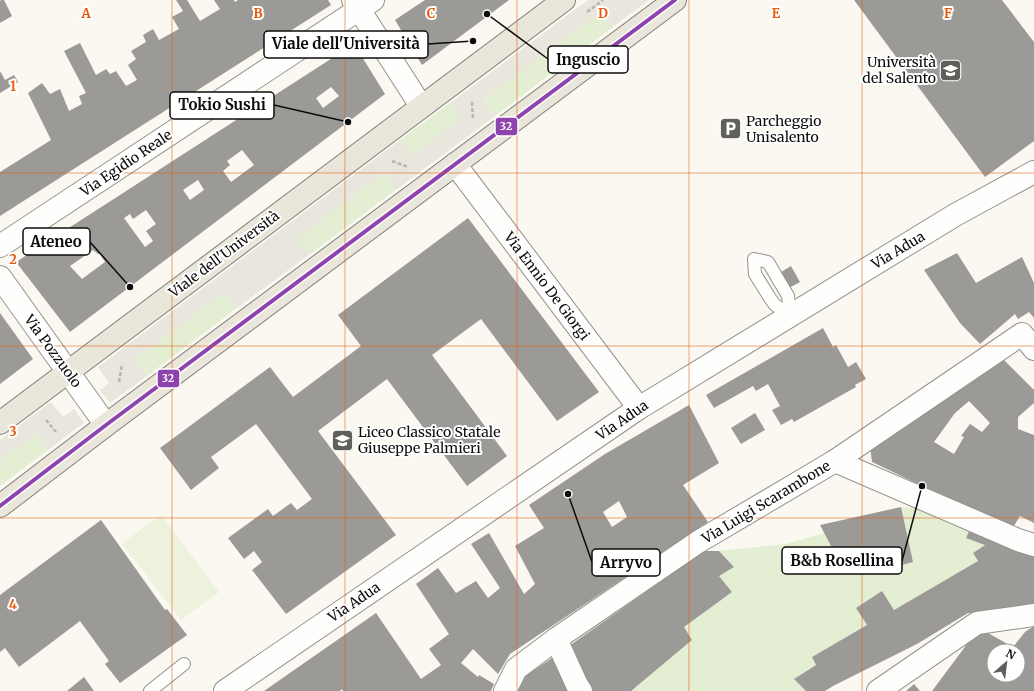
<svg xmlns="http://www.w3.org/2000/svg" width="1034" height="691" viewBox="0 0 1034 691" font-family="Merriweather,serif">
<rect width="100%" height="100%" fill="#faf8f1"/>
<!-- green -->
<g fill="#e3eed2">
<polygon points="602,11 614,26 495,116 483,100"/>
<polygon points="450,103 462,119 412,156 400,140"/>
<polygon points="384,173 397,189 309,255 296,239"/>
<polygon points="224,292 237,308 147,376 135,360"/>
<polygon points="36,434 48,450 0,486 0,461"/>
<polygon points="901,507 925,508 971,527 985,545 973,553 978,561 894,610 882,591 857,608 867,625 812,657 816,665 794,679 806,691 631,691 692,640 684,627 732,592 719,576 734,566 719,551 786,544 824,533 841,565 879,555 883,570 913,562"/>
</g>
<!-- pitch -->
<polygon fill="#edf2dc" points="161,515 219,592 181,620 122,544"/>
<!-- plaza -->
<g fill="#e9e6dd">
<polygon points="588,0 649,0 614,26 602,11 483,100 495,116 397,189 384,173 297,239 309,255 237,308 224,292 135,360 147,376 110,403 100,390 109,383 98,367 400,140 412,156 461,119 450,103"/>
<polygon points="51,402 63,417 74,409 84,423 48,450 36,434 0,461 0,440"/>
</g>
<!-- building -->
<g fill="#9c9a97" fill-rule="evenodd">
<polygon points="1,0 4,0 12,16 0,23 0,1"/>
<polygon points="176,0 187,0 200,21 220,9 214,0 234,0 235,2 238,0 328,0 331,5 0,216 0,172 51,140 28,93 42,83 50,94 60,89 69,111 82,104 79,96 86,93 64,51 80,43 96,75 106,69 110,74 116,71 126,86 137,80 128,65 136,59 131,51 146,42 143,35 153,29 159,40 179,29 172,17 183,11"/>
<polygon points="425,0 509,0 422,65 395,20"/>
<polygon points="854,0 1002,0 1034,42 1034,141 985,177"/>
<path d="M354 44 385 94 70 332 16 262ZM331 87 339 96 323 108 316 98ZM242 150 254 165 231 182 223 171 230 165 227 161ZM198 180 204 190 190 200 183 190ZM146 210 156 224 146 231 153 241 145 247 124 218 130 214 133 219ZM93 250 98 254H100L105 262 82 279 70 266Z"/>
<polygon points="0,71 5,80 14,75 18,82 0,93"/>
<polygon points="468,218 599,392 557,421 481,319 432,355 507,456 467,486 387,379 318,431 396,535 286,614 252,570 262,562 254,551 244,559 228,538 268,509 273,516 291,503 297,510 312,499 256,424 211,457 219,468 191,490 160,448 270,367 293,397 361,346 338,315"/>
<polygon points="957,253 976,283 1022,257 1034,283 1034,318 1029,312 1018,319 1015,314 980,344 960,323 924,270"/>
<polygon points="791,266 800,282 787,289 778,274"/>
<polygon points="0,313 33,359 0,384"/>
<polygon points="823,328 833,347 836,345 848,367 856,362 866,379 855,385 856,387 794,422 792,419 781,425 772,410 780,406 768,384 756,391 753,386 714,408 706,395"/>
<path d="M1002 358 1034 390V403L1018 417V429L1034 435V523L1020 516 1012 529 872 462 870 446ZM969 401 990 423 982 432 970 424 961 436 964 437 954 454 934 442 955 413Z"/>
<path d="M689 405 719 463 683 485 708 522 510 654 498 674 473 649 461 663 478 677 479 675 494 684 491 691H343L342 689 340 691H264L376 613 421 679 441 665 429 649 449 634 416 584 438 568 456 593 476 581 488 598 500 588 471 544 489 533 524 594 535 584 515 546 544 528 529 505 605 454ZM619 501 627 517 612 527 603 512Z"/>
<polygon points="755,413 765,430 741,444 731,428"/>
<polygon points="901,507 913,562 883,570 879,555 841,565 820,525"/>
<polygon points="101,520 165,610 167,609 187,635 120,683 105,664 109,661 80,621 19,667 5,648 0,652 0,595"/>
<polygon points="971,527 1034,554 1034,608 1012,613 968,613 917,644 833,686 825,691 806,691 794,679 816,665 812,657 867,625 856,608 882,591 894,610 978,561 973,553 985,545 966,538"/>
<polygon points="704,551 719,551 734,567 719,576 732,592 684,627 692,640 631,691 591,691 569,646"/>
<path d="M1034 626V691H932L979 628 1013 647 1025 632ZM994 651H1018V675H994Z"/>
<polygon points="555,656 573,691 511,691 515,683"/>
<polygon points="84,677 94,691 67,691"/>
<polygon points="914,684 920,691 906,691"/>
</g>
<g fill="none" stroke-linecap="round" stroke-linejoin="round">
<defs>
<g id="lane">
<polygon points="754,259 768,262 788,296 790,315 775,305 770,298 755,274"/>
<polyline points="150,691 184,664"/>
</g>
<g id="street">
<polyline points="353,0 421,106"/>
<polyline points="455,164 639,408"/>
<polyline points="0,246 373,0"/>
<polyline points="0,277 106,425"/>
<polyline points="835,461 1018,540 1034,545"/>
<polyline points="556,639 577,685 581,691"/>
<polyline points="225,691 639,408 955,215 1034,172"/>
<polyline points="505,691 516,669 556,639 698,542 835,461 1022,334 1034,349"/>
<polyline points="878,691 977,623 1034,615"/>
</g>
<g id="primary">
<polyline points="0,423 564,0"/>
<polyline points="0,506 106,425 675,0"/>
</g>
</defs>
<!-- lane casing -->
<use href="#lane" stroke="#93928f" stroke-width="14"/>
<!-- street casing -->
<use href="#street" stroke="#93928f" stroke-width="24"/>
<!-- primary casing -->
<use href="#primary" stroke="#80807c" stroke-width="24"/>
<!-- path -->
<g stroke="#b7b7b6" stroke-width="2.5" stroke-dasharray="4 2" stroke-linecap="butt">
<polyline points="587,12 603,0"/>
<polyline points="472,102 473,119"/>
<polyline points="392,161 408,167"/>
<polyline points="119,382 122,364"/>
<polyline points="46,420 56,432"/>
</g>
<!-- lane -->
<use href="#lane" stroke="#fefefd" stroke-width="12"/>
<!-- street -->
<use href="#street" stroke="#fefefd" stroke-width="22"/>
<!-- primary -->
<use href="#primary" stroke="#eae6da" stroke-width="22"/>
<defs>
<polyline id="bus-1" points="0,506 106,425 675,0"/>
</defs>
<!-- bus-1 casing -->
<use href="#bus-1" stroke="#fff" stroke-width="7"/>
<!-- bus-1 -->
<use href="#bus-1" stroke="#8e44ad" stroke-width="4"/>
</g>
<!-- grid -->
<path fill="none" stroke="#e8590c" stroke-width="1" stroke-opacity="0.55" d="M172 0V691M345 0V691M517 0V691M689 0V691M862 0V691M0 173H1034M0 346H1034M0 518H1034"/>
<!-- icons -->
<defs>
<symbol id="university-square" viewBox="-11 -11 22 22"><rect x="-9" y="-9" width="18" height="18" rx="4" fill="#5f5f5c" stroke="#fff"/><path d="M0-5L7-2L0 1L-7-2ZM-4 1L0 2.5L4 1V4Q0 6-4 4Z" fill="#fff"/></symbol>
<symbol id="parking-square" viewBox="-11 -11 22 22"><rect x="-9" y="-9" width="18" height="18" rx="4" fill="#5f5f5c" stroke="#fff"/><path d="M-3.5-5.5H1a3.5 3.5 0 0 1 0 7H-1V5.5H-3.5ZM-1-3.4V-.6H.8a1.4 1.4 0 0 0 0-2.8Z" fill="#fff"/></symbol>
<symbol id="school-square" viewBox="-11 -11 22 22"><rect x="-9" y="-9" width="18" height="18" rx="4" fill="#5f5f5c" stroke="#fff"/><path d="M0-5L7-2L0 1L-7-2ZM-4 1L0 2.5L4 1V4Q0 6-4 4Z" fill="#fff"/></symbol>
</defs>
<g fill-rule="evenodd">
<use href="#university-square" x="938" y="58" width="25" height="25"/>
<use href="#parking-square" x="718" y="116" width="25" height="25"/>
<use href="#school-square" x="330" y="428" width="25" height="25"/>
</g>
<g text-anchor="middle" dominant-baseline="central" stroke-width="4" stroke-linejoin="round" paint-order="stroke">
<!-- poi labels -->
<g font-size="14" fill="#0c0c0c" stroke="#fff" text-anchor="start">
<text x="936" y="62" text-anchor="end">Università<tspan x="936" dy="16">del Salento</tspan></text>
<text x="746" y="121">Parcheggio<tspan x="746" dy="16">Unisalento</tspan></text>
<text x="358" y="432">Liceo Classico Statale<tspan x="358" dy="16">Giuseppe Palmieri</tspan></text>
</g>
<!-- street labels -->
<g font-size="14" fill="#0c0c0c" stroke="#fff">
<text transform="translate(126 163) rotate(-34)">Via Egidio Reale</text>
<text transform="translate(898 250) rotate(-31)">Via Adua</text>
<text transform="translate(224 254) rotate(-37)">Viale dell'Università</text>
<text transform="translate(547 286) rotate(53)">Via Ennio De Giorgi</text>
<text transform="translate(53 351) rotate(54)">Via Pozzuolo</text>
<text transform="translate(622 420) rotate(-34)">Via Adua</text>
<text transform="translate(766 502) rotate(-31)">Via Luigi Scarambone</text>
<text transform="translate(354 602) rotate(-34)">Via Adua</text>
</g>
</g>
<g font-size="13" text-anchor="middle" font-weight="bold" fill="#e8590c" stroke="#fff" stroke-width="4" stroke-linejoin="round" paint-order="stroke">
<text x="86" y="18">A</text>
<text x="258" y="18">B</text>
<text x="431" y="18">C</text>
<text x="603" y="18">D</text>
<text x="776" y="18">E</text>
<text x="948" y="18">F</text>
<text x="13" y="91">1</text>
<text x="13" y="264">2</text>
<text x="13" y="436">3</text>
<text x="13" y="609">4</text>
</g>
<!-- callouts -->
<path fill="none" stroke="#0c0c0c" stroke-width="1.5" d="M473 41L428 44M487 14L548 59M348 122L274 105M130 287L90 242M922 486L902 561M568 494L592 562"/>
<g fill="#0c0c0c" stroke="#fff" stroke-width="1.5">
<circle cx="473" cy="41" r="4"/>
<circle cx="487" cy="14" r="4"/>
<circle cx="348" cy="122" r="4"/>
<circle cx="130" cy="287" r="4"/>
<circle cx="922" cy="486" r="4"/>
<circle cx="568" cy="494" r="4"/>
</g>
<g fill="#fff" stroke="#0c0c0c" stroke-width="1.5">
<rect x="264" y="31" width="164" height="27" rx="4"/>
<rect x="548" y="46" width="80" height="27" rx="4"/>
<rect x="170" y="92" width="104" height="27" rx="4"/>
<rect x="23" y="228" width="67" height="27" rx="4"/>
<rect x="782" y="547" width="120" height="27" rx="4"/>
<rect x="592" y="549" width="68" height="27" rx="4"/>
</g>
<g font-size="15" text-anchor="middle" font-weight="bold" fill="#0c0c0c">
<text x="346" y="49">Viale dell'Università</text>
<text x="588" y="65">Inguscio</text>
<text x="222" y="110">Tokio Sushi</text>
<text x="56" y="247">Ateneo</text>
<text x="842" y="566">B&amp;b Rosellina</text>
<text x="626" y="568">Arryvo</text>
</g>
<g stroke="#fff" stroke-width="1.5">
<rect x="495" y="117" width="23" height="19" rx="4" fill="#8e44ad"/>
<rect x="157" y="369" width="23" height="19" rx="4" fill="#8e44ad"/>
</g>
<g font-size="11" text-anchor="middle" font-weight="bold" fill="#fff">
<text x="506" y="130">32</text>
<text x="168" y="382">32</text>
</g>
<!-- north arrow -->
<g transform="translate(1006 663) rotate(28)"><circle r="19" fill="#ffffff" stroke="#9e9e9e"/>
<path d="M0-3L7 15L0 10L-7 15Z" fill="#5f5f5c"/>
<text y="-6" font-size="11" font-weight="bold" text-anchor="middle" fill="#0c0c0c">N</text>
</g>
</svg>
